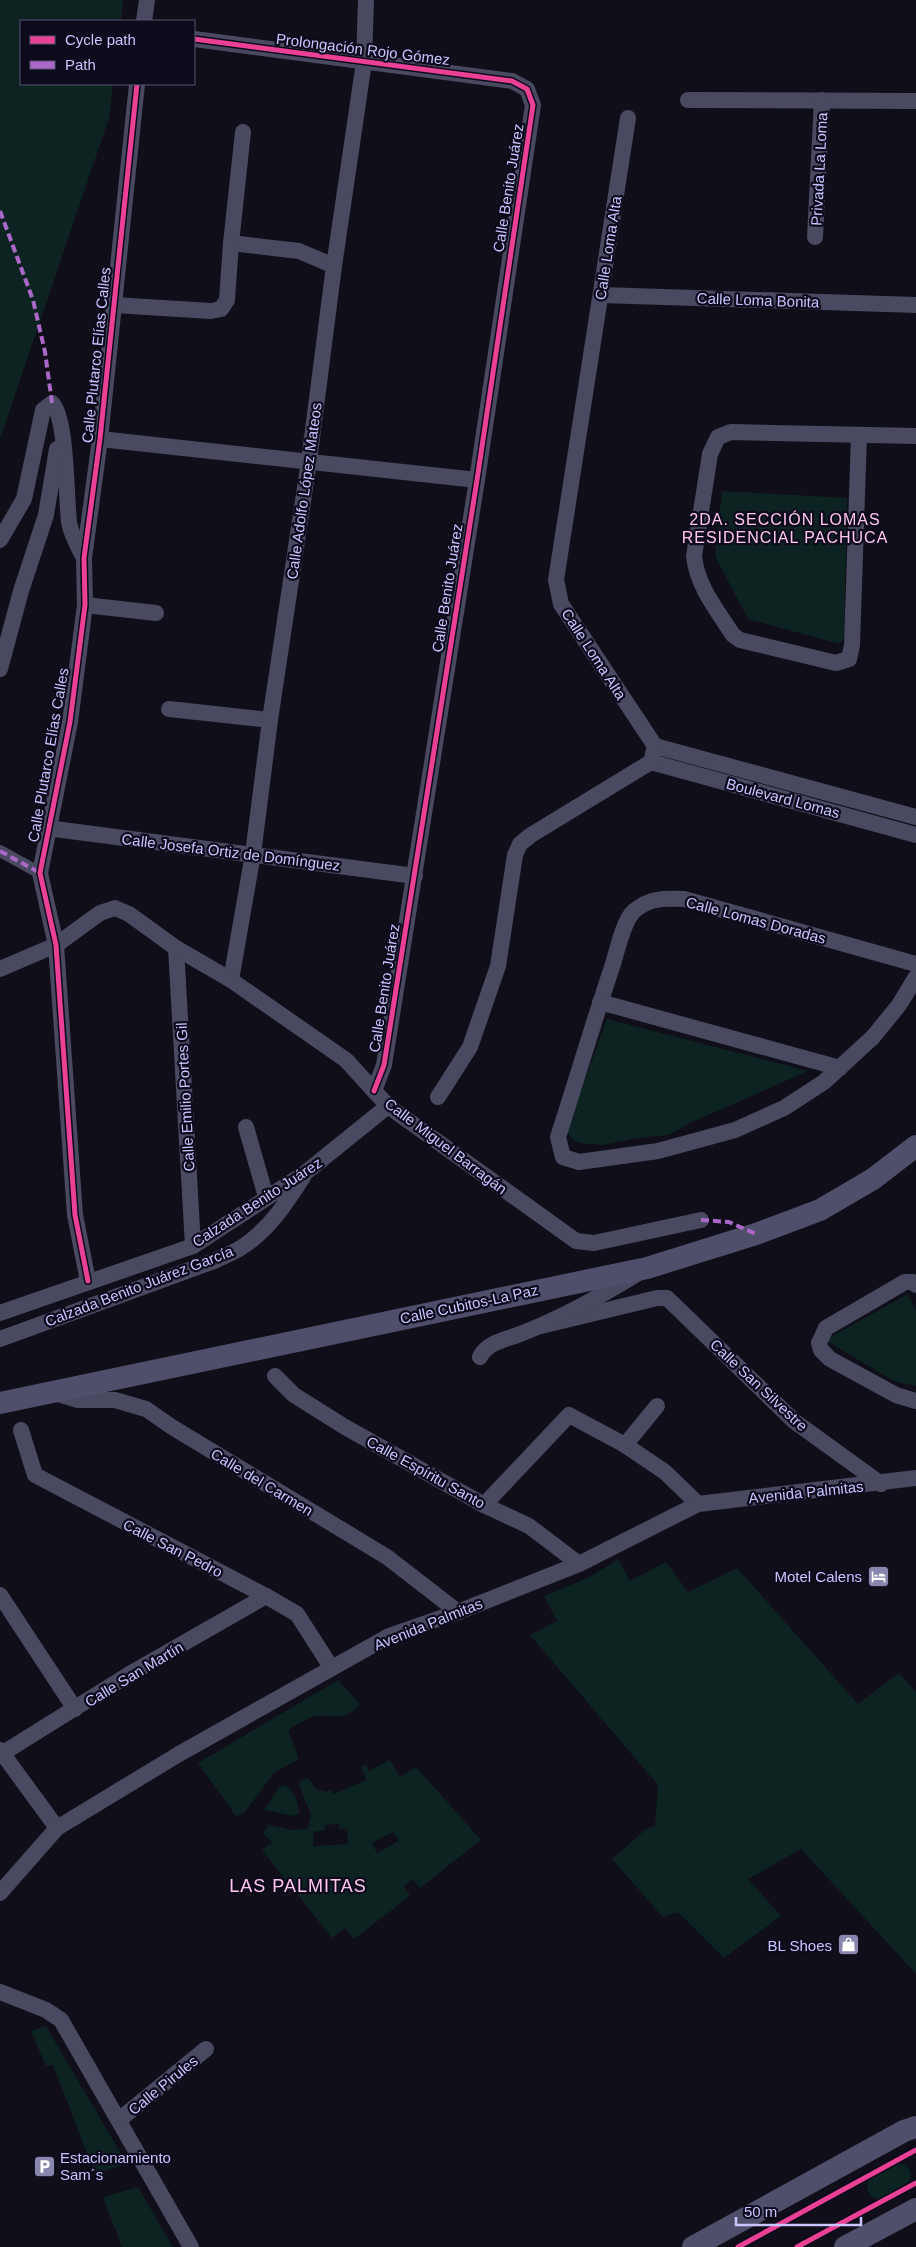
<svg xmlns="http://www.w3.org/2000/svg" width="916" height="2247" viewBox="0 0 916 2247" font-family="Arial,sans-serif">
<rect width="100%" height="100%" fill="#100e18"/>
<!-- green -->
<g fill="#0d2322" fill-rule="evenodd">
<polygon points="0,0 123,0 121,21 21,21 21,84 113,84 109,118 0,439"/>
<polygon points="722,491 847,498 844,638 840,644 748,619 715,556"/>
<polygon points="607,1019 808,1071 688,1124 669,1135 638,1138 603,1145 586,1144 574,1141 566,1131"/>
<polygon points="908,1294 916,1311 916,1386 894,1381 825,1340"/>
<polygon points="618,1559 630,1581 666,1562 688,1592 737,1568 858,1704 899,1673 916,1692 916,1974 801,1849 748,1879 781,1916 724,1958 678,1912 663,1917 612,1859 646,1829 655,1826 658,1785 530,1635 557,1621 544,1596 590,1577"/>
<path d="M338 1680 360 1704C342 1725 334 1712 313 1717 305 1719 295 1726 288 1730L299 1759 274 1773 244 1813 236 1816 198 1763Z"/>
<path d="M390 1760 400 1777 416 1767 481 1840 420 1888 413 1879 404 1886 410 1896 354 1939 345 1928 332 1938 262 1850 272 1842 263 1833 269 1825 291 1830 307 1829 311 1815 298 1782 308 1778 316 1789 326 1792 331 1790 334 1794 366 1780 361 1767 366 1764 369 1771ZM339 1824V1829H347L348 1844 313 1846V1832L325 1830V1825ZM393 1832 399 1841 377 1853 372 1843Z"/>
<path d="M284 1785C293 1791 299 1802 299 1813L294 1816 264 1810 279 1787Z"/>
<polygon points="46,2026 127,2164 95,2174 53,2065 46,2066 31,2031"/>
<polygon points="898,2163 906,2165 911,2173 909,2182 879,2199 872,2197 867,2189 868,2180"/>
<polygon points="138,2187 173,2247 122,2247 103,2197"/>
</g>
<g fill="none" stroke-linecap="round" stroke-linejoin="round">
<!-- pedestrian -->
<polyline stroke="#494961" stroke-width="12" points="0,851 40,873"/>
<!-- minor -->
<g stroke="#494961" stroke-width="16">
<polyline points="144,21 147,0"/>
<polyline points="194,39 512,81 527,89 533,105 477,480 384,1065 374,1091"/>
<polyline points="688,100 916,101"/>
<polyline points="815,237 822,100"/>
<polyline points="231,243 299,251 334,266"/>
<polyline points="601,295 916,305"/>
<polyline points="114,305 211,311 221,309 227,300 231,243 243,132"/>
<path d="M859 435 852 645 849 659 836 663 740 640 733 635C717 610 697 586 694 556L710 454 718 437 731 432 916 436"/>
<polyline points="100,439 477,480"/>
<path d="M0 540 24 499 43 410 52 403C67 417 66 497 69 522 71 534 78 547 84 558"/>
<polyline points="85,605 156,613"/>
<polyline points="0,669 21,591 46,515 57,449"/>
<polyline points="169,709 270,720"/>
<polyline points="655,746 916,817"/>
<polyline points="651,762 916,835"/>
<polyline points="47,828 415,876"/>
<polyline points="176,948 193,1246"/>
<path d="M916 964 684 899C665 898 649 898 634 911 623 921 617 952 612 967 593 1024 576 1081 558 1137L563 1157 579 1162 658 1151 735 1130 784 1108 824 1082 873 1037 899 1005 916 977"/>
<polyline points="0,969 56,945 100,913 115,908 129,914 176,948 231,980 346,1060 388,1106 576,1241 594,1243 701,1220"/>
<polyline points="231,980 253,854 270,720 309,461 334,266 364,62 366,0"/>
<polyline points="600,1002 840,1068"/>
<polyline points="438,1097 470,1047 498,966 515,855 520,844 531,835 651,762 655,746 561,604 556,580 628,118"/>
<polyline points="246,1127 266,1197"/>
<polyline points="88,1281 75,1215 56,945 40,873 70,722 85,605 84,558 100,439 137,84"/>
<polyline points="916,1285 913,1282 905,1282 826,1328 819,1343 821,1350 830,1359 896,1395 916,1401"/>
<polyline points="0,1313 193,1246 305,1173 388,1106"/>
<polyline points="541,1326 657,1298 667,1298 794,1421 881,1484"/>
<path d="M0 1339 214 1261C224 1256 236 1252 245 1245 270 1228 287 1202 303 1177"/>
<path d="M480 1357C486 1344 502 1340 515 1336 558 1320 598 1298 637 1274"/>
<polyline points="275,1376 294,1395 345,1427 484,1505 529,1526 579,1564"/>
<polyline points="55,1393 78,1400 115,1400 146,1409 172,1427 387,1557 458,1612"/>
<polyline points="21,1430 35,1475 266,1596 297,1614 331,1667"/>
<polyline points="625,1445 657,1406"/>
<polyline points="484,1505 569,1415 625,1445 665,1472 698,1504"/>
<polyline points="0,1595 75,1709"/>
<polyline points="0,1750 57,1828"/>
<polyline points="3,1753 128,1675 266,1596"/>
<polyline points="0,1893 57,1828 179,1754 389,1636 458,1612 579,1564 698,1504 916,1478"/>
<polyline points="0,1992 46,2010 61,2020 191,2247"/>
<polyline points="119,2120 206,2049"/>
</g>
<!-- secondary -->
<g stroke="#4f4f6c" stroke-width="22">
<polyline points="0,1403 647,1268 756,1234 820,1210 873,1179 916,1146"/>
<polyline points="693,2247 904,2131 916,2127"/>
<polyline points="845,2247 916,2209"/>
</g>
<!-- quiet -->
<g stroke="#ac68c9" stroke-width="4" stroke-dasharray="8 4" stroke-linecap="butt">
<polyline points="0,211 33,300 45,352 52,403"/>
<polyline points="0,851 40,873"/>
<polyline points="701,1220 729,1222 756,1234"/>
</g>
<defs>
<g id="cycleway">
<polyline points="194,39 512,81 527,89 533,105 477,480 384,1065 374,1091"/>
<polyline points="88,1281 75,1215 56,945 40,873 70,722 85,605 84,558 100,439 137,84"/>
<polyline points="738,2247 916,2150"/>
<polyline points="797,2247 916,2183"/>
</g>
</defs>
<!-- cycleway casing -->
<use href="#cycleway" stroke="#0d0a1c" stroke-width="8"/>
<!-- cycleway -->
<use href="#cycleway" stroke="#ea4096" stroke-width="5"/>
</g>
<!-- icons -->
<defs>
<symbol id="hotel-square" viewBox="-11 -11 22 22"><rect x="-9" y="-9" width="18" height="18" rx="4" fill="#8885ae" stroke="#0d0a1c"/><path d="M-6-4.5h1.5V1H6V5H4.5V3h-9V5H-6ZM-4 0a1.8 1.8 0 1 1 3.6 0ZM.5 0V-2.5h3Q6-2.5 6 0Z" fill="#fff"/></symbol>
<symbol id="shop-square" viewBox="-11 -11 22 22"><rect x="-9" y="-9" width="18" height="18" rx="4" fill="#8885ae" stroke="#0d0a1c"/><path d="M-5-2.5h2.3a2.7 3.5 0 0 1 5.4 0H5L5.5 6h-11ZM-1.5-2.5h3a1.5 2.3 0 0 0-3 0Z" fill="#fff"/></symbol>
<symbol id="parking-square" viewBox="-11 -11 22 22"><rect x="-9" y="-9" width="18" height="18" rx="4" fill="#8885ae" stroke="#0d0a1c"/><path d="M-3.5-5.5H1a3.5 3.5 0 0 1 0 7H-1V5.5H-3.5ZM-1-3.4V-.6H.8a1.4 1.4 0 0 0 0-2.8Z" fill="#fff"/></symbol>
</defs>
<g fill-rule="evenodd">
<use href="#hotel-square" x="866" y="1564" width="25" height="25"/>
<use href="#shop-square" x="836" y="1932" width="25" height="25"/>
<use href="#parking-square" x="32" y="2154" width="25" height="25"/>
</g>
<g text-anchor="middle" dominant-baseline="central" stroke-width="4.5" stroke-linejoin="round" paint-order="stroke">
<!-- street labels -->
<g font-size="15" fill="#c9c5ff" stroke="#0d0a1c">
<text transform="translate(363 49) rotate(7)">Prolongación Rojo Gómez</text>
<text transform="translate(819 169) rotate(-87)">Privada La Loma</text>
<text transform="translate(508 188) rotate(-81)">Calle Benito Juárez</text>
<text transform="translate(608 248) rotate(-81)">Calle Loma Alta</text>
<text transform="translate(758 300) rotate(2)">Calle Loma Bonita</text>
<text transform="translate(96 355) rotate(-84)">Calle Plutarco Elías Calles</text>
<text transform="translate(304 491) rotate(-82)">Calle Adolfo López Mateos</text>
<text transform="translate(447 588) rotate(-81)">Calle Benito Juárez</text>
<text transform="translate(594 654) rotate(57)">Calle Loma Alta</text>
<text transform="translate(48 755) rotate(-80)">Calle Plutarco Elías Calles</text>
<text transform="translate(783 798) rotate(15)">Boulevard Lomas</text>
<text transform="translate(231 852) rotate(7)">Calle Josefa Ortiz de Domínguez</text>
<text transform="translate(756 920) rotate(15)">Calle Lomas Doradas</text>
<text transform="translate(384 988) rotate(-81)">Calle Benito Juárez</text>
<text transform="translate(185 1097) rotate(-93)">Calle Emilio Portes Gil</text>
<text transform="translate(446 1146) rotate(37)">Calle Miguel Barragán</text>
<text transform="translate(257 1202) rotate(-33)">Calzada Benito Juárez</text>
<text transform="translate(139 1286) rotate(-21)">Calzada Benito Juárez García</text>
<text transform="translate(469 1304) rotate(-12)">Calle Cubitos-La Paz</text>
<text transform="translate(759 1385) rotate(43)">Calle San Silvestre</text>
<text transform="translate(426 1472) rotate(29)">Calle Espíritu Santo</text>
<text transform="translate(262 1482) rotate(31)">Calle del Carmen</text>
<text transform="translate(806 1492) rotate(-6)">Avenida Palmitas</text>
<text transform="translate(173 1548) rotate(27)">Calle San Pedro</text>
<text transform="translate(428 1624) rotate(-22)">Avenida Palmitas</text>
<text transform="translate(134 1674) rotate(-31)">Calle San Martín</text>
<text transform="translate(163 2085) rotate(-39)">Calle Pirules</text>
</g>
<!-- poi labels -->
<g font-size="15" fill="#c9c5ff" stroke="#0d0a1c" text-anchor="end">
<text x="862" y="1576">Motel Calens</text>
<text x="832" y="1945">BL Shoes</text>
<text x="60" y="2157" text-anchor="start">Estacionamiento<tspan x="60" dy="17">Sam´s</tspan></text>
</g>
<!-- neighbourhood labels -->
<g font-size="16" letter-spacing="1" fill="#ffc7ed" stroke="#0d0a1c">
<text x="785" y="519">2DA. SECCIÓN LOMAS<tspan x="785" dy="18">RESIDENCIAL PACHUCA</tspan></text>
</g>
<!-- quarter labels -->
<g font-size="18" letter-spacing="1" fill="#ffc7ed" stroke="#0d0a1c">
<text x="298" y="1886">LAS PALMITAS</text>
</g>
</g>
<!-- legend -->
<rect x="20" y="20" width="175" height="65" fill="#0d0a1c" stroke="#585577"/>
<rect x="30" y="36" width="25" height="8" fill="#ea4096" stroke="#585577"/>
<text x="65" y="45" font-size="15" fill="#c9c5ff">Cycle path</text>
<rect x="30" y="61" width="25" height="8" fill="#ac68c9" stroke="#585577"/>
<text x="65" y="70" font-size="15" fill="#c9c5ff">Path</text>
<!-- scale -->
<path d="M736 2217v8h125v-8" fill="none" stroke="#c9c5ff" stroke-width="2.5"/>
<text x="744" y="2217" font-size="15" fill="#c9c5ff" stroke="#0d0a1c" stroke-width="4" paint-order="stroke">50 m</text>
</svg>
